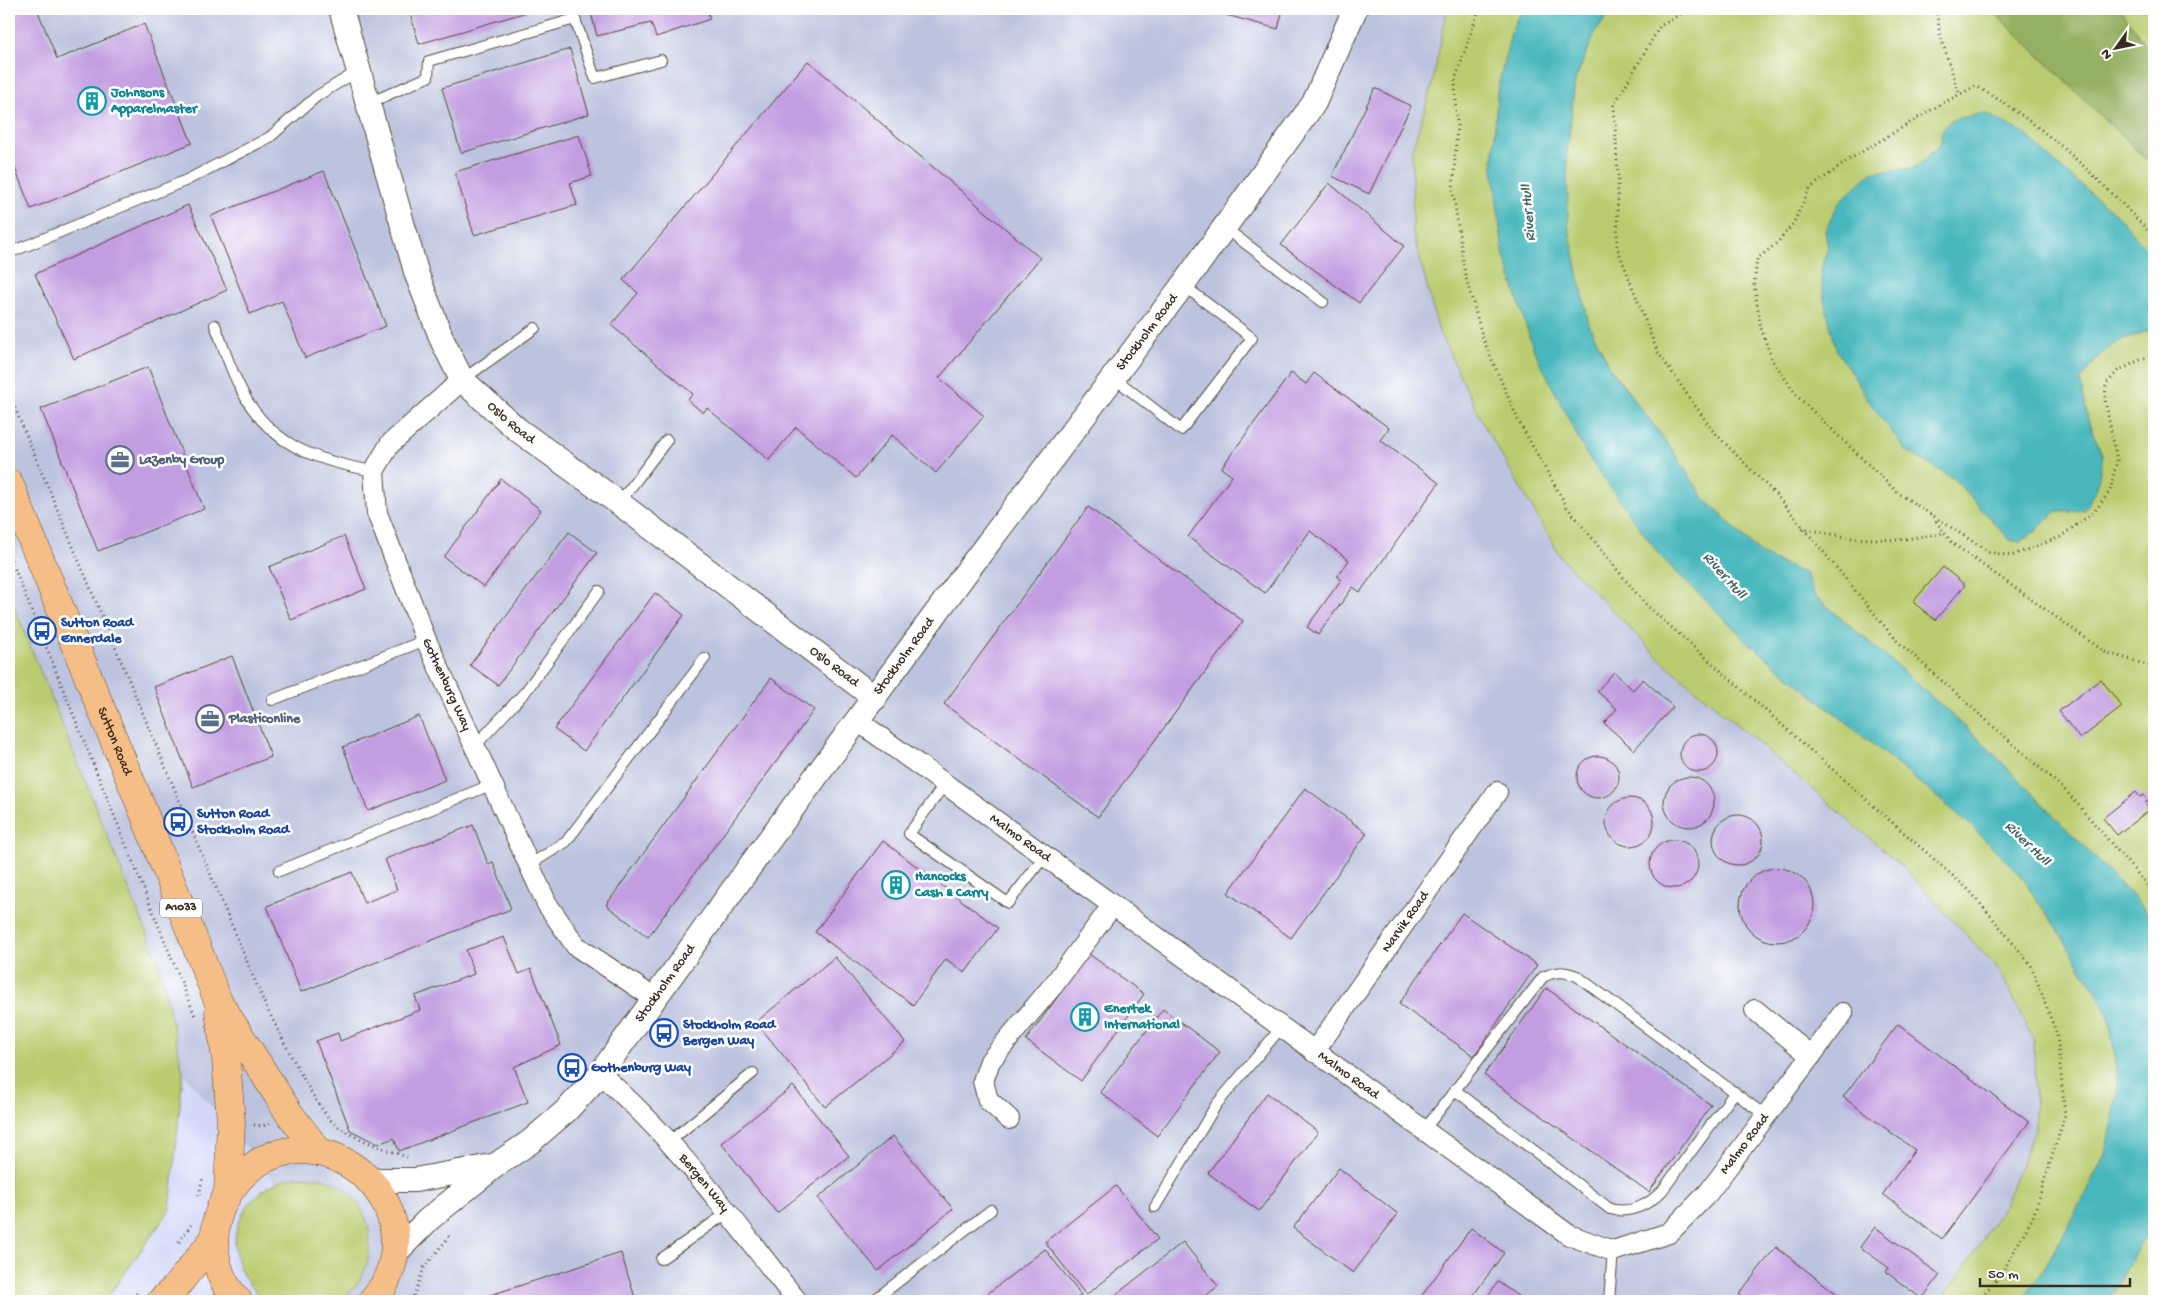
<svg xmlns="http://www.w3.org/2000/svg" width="2163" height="1310" viewBox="0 0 2163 1310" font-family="'Gochi Hand',sans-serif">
<rect width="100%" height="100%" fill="#fff"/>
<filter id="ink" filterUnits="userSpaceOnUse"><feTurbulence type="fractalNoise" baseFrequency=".02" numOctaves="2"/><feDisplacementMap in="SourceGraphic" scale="10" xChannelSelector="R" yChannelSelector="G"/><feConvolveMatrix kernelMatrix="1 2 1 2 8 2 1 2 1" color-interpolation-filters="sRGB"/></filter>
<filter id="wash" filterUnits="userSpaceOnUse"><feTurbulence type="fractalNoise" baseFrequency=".0096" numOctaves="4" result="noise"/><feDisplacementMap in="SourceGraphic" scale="20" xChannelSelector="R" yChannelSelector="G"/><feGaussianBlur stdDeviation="1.12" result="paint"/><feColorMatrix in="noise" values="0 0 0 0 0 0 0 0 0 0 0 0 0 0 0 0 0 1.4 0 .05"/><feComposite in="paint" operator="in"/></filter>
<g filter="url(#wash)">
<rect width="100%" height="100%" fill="#ede7ca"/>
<!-- built -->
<polygon fill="#d3d8f9" points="183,1073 275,1182 263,1189 239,1266 254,1291 268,1301 103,1301 112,1291 170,1210"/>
<!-- industrial -->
<polygon fill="#bcc3de" points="9,9 1447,9 1432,85 1412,150 1413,233 1902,866 2000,971 2034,1041 2035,1129 2004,1206 1959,1276 1938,1301 339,1301 353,1290 333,1183 320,1178 298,1176 275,1182 183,1073 159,963 9,594"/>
<!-- green -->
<g fill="#bbcc6f" stroke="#7b7b46">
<polygon points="1447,9 1522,9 1512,29 1497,92 1493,168 1503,252 1533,348 1749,643 1966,821 2020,875 2059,932 2107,1010 2114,1049 2118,1092 2105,1154 2074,1216 2040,1275 2020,1301 1938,1301 1959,1276 2004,1206 2035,1129 2034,1041 2000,971 1902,866 1660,659 1562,559 1485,427 1439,332 1413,233 1412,150 1432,85"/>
<polygon points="1612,9 1991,9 2154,167 2154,257 2117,215 2056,164 2023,132 1942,131 1940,145 1915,168 1872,172 1825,231 1828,247 1821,270 1905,450 1953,478 2010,540 2020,542 2036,531 2055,512 2071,512 2103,456 2089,424 2080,381 2100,355 2114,344 2154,328 2154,928 2142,906 1982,742 1896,665 1814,595 1806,574 1762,555 1704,498 1666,441 1612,371 1589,325 1568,225 1567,154 1575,80 1595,33"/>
<polygon points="2120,9 2154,9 2154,57"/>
<polygon points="9,594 159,963 183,1073 170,1210 112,1291 103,1301 9,1301"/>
<path d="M298 1176C306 1177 314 1176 321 1178 370 1191 384 1250 354 1288 343 1303 327 1301 310 1301 297 1301 280 1304 268 1301 261 1299 253 1289 249 1284 215 1238 247 1184 298 1176Z"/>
<polygon points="2154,1200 2154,1301 2108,1301 2121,1281"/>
</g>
<!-- forest -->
<polygon fill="#94b062" stroke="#686d40" points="1991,9 2120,9 2154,57 2154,167"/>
<!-- water -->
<g fill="#47b7bd" stroke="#41706e">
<polygon points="1522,9 1612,9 1595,33 1575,80 1567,154 1568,225 1589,325 1612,371 1666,441 1704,498 1762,555 1806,574 1814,595 1896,665 1982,742 2142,906 2154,928 2154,1222 2108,1301 2020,1301 2040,1275 2074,1216 2105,1154 2118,1092 2114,1049 2107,1010 2059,932 2020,875 1966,821 1749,643 1661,557 1586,454 1533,348 1503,252 1493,168 1497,92 1512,29"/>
<polygon points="1984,113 2023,132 2056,164 2117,215 2154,257 2154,328 2114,344 2100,355 2080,381 2089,424 2103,456 2097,487 2084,510 2055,512 2036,531 2020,542 2010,540 1953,478 1905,450 1871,404 1836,349 1824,301 1821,270 1828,247 1825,231 1839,202 1872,172 1915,168 1940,145 1942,131 1951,120"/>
</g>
<g id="blocks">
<!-- building -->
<g fill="#c29ee1">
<polygon points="19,9 37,9 57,59 144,24 192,143 31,209 9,153 9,13"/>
<polygon points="409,9 529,9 530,11 419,44"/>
<polygon points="590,9 707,9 710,19 656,37 651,23 597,36"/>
<polygon points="1228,9 1283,9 1278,29 1226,15"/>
<polygon points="570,49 589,114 461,153 442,88"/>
<polygon points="808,61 1040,258 939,378 984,416 936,473 892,435 856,478 796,427 769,460 707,408 703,413 688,400 693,394 611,325 638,293 623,280"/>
<polygon points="1375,88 1411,106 1369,194 1332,176"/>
<polygon points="579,135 592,176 570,183 577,205 474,235 455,172"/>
<polygon points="324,171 386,326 305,358 282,301 250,314 211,216"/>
<polygon points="1329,183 1404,246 1359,303 1281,245"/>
<polygon points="188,205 227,290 74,359 35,274"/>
<polygon points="148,367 204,509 98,551 41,409"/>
<polygon points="1291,373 1306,384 1314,373 1389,428 1380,440 1439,483 1360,592 1353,587 1318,635 1307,627 1341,580 1337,577 1349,560 1310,531 1265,593 1188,537 1232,476 1221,468"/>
<polygon points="501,479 541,510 484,587 444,557"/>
<polygon points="1088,507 1243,621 1098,817 944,704"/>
<polygon points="569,532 597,553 498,685 470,665"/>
<polygon points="344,536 366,589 291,620 269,567"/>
<polygon points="1943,567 1965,585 1935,620 1913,602"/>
<polygon points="655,593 684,615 584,751 554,729"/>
<polygon points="232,656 271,757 193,787 154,687"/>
<polygon points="1614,672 1633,690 1643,679 1673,707 1634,750 1604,723 1617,709 1597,691"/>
<polygon points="771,678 814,710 648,937 606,905"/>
<polygon points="2101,679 2122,707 2080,739 2059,711"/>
<polygon points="419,716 445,780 368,811 343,747"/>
<circle cx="1699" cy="753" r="19"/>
<circle cx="1598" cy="777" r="21"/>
<circle cx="1689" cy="802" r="25"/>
<polygon points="1305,788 1367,833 1291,938 1228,893"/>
<polygon points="2136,792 2140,797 2144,795 2148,801 2145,803 2150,809 2117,835 2103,818"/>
<circle cx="1630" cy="822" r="24"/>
<circle cx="1738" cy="840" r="25"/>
<polygon points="473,825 488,864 493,862 511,909 301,992 267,906 352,872 364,903 397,890 385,859"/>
<circle cx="1674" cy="864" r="24"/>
<polygon points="883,841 998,928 965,973 946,959 913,1005 815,932"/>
<circle cx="1777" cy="905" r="37"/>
<polygon points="1462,913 1537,965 1474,1056 1399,1004"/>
<polygon points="504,937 519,974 531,969 561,1045 514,1067 528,1102 399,1151 394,1138 378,1144 350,1130 316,1041 338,1033 340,1041 420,1010 415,996 474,974 466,950"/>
<polygon points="1089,954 1144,994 1081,1081 1026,1040"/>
<polygon points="835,957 905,1042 825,1107 756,1022"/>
<polygon points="1546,988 1711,1105 1649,1192 1484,1075"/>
<polygon points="1163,1009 1220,1052 1157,1136 1100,1092"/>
<polygon points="1898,1024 2029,1122 1942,1239 1883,1194 1915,1150 1843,1097"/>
<polygon points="793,1086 849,1156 777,1213 721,1143"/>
<polygon points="1267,1093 1318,1132 1259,1211 1208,1173"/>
<polygon points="893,1136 953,1209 878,1271 818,1198"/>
<polygon points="1339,1168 1398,1214 1353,1273 1293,1228"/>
<polygon points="1116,1186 1158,1239 1086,1295 1045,1242"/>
<polygon points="1875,1227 1940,1275 1922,1299 1886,1272 1889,1268 1860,1247"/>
<polygon points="1471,1228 1504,1253 1469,1301 1418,1301"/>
<polygon points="1183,1242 1218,1286 1199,1301 1108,1301"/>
<polygon points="1776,1247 1846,1301 1749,1301 1739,1294"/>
<polygon points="1045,1249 1081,1295 1072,1301 978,1301"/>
<polygon points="621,1253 636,1301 472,1301"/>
<polygon points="1498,1282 1525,1301 1484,1301"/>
</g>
</g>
</g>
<g filter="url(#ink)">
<use href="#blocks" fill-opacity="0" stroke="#564638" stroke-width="1"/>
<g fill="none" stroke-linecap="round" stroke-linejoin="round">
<defs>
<g id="service">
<polyline points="369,103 428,77 429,61 575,19 595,78 661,60"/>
<polyline points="1225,228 1323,302"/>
<polyline points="9,250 16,250 187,180 270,137 317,96 358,71"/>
<path d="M215 325C223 345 229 366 239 385 266 444 315 461 374 471"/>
<polyline points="1113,377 1181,430 1252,338 1183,285"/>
<polyline points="462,380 535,328"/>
<polyline points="619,503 667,440"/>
<polyline points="272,700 426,640"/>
<polyline points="475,746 526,691 599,591"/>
<polyline points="944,785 909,834 1008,903 1044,857"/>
<polyline points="529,865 566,842 705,658"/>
<polyline points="279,871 493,784"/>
<path d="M1455 1090 1610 1209C1631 1214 1647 1206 1662 1191L1735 1092"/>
<path d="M1424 1130 1543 977C1556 971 1563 971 1577 976L1766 1116"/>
<polyline points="670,1141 753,1073"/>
<polyline points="1155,1207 1216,1105 1281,1028"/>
<polyline points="661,1259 727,1213"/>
<polyline points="873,1301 991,1210"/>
<polyline points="1609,1301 1613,1251"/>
</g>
<g id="minor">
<path id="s1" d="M462 380 390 444 374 471 377 513 426 640 547 904 576 946 654 998"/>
<path id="s2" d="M858 721 1569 1235 1613 1251 1669 1233 1708 1193 1843 1013"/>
<polyline points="1755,1010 1811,1056"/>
<path id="s3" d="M1314 1052 1497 792"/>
<path id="s4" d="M600 1074C677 1140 735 1223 797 1301"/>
<polyline points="1009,1119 988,1100 983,1081 990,1061 1055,983 1112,906"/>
</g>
<g id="tertiary">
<path id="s5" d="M341 9 417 275 443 342 462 380 518 430 619 503 875 698"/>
<polyline points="371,1180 415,1180 492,1166"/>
<path id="s6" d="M394 1254 429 1219 496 1165 530 1142 567 1110 600 1074 761 851 970 567 1183 285 1314 103 1355 9"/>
</g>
<g id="trunk">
<path id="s7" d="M9 483 145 816 218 1001 289 1113 319 1152"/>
<polyline points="219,1012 226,1059 231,1122 228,1192"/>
<polyline points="161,1301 174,1289 214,1239"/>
<path d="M238 1301C218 1280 211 1252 216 1224 219 1207 227 1193 238 1180 306 1103 431 1190 385 1283 382 1289 376 1295 372 1301"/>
</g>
</defs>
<!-- service casing -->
<use href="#service" stroke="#564638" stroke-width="12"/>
<!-- minor casing -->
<use href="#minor" stroke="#564638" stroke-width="22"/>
<!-- tertiary casing -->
<use href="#tertiary" stroke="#564638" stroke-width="26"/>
<!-- trunk casing -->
<use href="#trunk" stroke="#564638" stroke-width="29"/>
<!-- path -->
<g stroke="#564638" stroke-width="3" stroke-dasharray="1 4" stroke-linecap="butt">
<polyline points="1479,9 1455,80 1457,125 1453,191 1465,274 1483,339 1518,420 1567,507 1644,603 1970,891 2031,965 2057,1035 2065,1115 2033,1217 2001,1275 1977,1301"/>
<polyline points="1689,9 1660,26 1614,105 1618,175 1617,247 1657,351 1712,430 1778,497 1897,641 2067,792 2154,893"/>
<polyline points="1936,9 1940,34 1959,94"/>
<path d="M2154 237C2097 177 2049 128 1976 86L1941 104 1850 159 1810 188 1793 224 1777 243 1757 259 1754 285 1761 328 1772 360 1798 397 1898 493 1989 552 2011 556 2060 537 2094 512 2110 491 2117 460 2105 400 2106 384 2118 371 2154 353"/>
<path d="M9 394 266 1007C280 1032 316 1111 337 1126 358 1140 383 1148 407 1157"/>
<polyline points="1936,521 1952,543 2105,652 2154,667"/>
<polyline points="1802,528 1851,538 1898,540 1945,533"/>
<polyline points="9,555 195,1016"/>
<polyline points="254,1125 263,1126 270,1123"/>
<polyline points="199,1195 203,1177"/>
<polyline points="179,1242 191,1225"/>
<polyline points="129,1301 139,1291"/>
<polyline points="412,1301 424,1268 449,1237 445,1234"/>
</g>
<!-- service -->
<use href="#service" stroke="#fff" stroke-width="10"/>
<!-- minor -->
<use href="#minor" stroke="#fff" stroke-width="20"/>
<!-- tertiary -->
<use href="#tertiary" stroke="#fff" stroke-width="24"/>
<!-- trunk -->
<use href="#trunk" stroke="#f6be87" stroke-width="28"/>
</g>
</g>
<!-- icons -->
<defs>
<symbol id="building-ring" viewBox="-11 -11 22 22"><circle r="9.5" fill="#fff" stroke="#0f9aa8" stroke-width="1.5"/><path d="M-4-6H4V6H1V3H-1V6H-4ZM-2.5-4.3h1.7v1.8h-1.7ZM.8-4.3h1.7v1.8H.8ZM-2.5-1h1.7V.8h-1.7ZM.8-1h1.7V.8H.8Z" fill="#0f9aa8"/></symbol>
<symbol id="office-ring" viewBox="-11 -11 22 22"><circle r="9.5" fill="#fff" stroke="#5c6f8a" stroke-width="1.5"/><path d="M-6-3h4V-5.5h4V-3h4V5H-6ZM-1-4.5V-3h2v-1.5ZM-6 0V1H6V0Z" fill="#5c6f8a"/></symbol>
<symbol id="bus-ring" viewBox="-11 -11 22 22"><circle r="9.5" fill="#fff" stroke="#1a4fb4" stroke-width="1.5"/><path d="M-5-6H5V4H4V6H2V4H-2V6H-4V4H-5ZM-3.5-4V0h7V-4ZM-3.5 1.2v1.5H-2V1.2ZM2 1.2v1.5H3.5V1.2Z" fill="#1a4fb4"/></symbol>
</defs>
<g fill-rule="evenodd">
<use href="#building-ring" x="76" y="85" width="32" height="32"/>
<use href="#office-ring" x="104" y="444" width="32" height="32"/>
<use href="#bus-ring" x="26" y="615" width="32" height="32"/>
<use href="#office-ring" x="194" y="703" width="32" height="32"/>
<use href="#bus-ring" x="162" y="806" width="32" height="32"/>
<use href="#building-ring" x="880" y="869" width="32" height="32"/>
<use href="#building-ring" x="1069" y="1001" width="32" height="32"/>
<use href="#bus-ring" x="648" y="1017" width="32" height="32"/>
<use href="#bus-ring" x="556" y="1052" width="32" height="32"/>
</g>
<g text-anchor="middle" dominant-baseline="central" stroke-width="5" stroke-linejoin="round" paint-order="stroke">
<!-- shield labels -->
<rect fill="#fff" stroke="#766a62" stroke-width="1" x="160" y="898.5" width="42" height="19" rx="4"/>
<g font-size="12" font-weight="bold" fill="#3b2a1e">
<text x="181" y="908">A1033</text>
</g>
<!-- culture labels -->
<g font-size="14" font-weight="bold" fill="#0d838f" stroke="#fff" text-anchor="start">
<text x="111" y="93">Johnsons<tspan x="111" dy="16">Apparelmaster</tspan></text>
<text x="915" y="877">Hancocks<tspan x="915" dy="16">Cash &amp; Carry</tspan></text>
<text x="1104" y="1009">Enertek<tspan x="1104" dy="16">International</tspan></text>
</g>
<!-- street labels -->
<g font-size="14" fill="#3b2a1e" stroke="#fff">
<text stroke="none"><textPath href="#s6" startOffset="1196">Stockholm Road</textPath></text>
<text stroke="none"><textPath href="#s5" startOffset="456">Oslo Road</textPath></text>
<text stroke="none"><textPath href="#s6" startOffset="791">Stockholm Road</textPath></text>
<text stroke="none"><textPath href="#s5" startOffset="861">Oslo Road</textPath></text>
<text stroke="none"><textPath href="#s1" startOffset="355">Gothenburg Way</textPath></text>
<text stroke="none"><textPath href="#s7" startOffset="279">Sutton Road</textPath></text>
<text stroke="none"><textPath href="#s2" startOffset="200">Malmo Road</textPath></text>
<text stroke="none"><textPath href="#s3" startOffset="159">Narvik Road</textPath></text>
<text stroke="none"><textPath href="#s6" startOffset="386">Stockholm Road</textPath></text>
<text stroke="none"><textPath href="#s2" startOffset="605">Malmo Road</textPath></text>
<text stroke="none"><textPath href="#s2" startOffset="1100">Malmo Road</textPath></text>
<text stroke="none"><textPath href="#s4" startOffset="151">Bergen Way</textPath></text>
</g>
<!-- service labels -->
<g font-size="14" font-weight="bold" fill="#4e5e75" stroke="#fff" text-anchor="start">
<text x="139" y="460">Lazenby Group</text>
<text x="229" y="719">Plasticonline</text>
</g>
<!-- transit labels -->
<g font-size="14" font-weight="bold" fill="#164399" stroke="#fff" text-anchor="start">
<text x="61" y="623">Sutton Road<tspan x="61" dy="16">Ennerdale</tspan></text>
<text x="197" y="814">Sutton Road<tspan x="197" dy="16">Stockholm Road</tspan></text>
<text x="683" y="1025">Stockholm Road<tspan x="683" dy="16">Bergen Way</tspan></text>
<text x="591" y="1068">Gothenburg Way</text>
</g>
<!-- water labels -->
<g font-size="15" font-style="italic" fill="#40625e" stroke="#fff">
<text transform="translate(1529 213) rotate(-95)">River Hull</text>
<text transform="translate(1724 576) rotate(48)">River Hull</text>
<text transform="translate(2027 844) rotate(44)">River Hull</text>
</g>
</g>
<!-- margin -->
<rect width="2163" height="1310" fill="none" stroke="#fff" stroke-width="30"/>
<!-- north arrow -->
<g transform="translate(2116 48) rotate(237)" stroke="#ffffff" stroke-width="4" paint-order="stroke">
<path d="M0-4L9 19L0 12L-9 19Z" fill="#3b2a1e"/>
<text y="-8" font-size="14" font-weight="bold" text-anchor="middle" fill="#3b2a1e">N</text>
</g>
<!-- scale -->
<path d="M1980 1278v8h150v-8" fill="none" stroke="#3b2a1e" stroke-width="2.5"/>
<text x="1988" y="1278" font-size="15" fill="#3b2a1e" stroke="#ffffff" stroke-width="4" paint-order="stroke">50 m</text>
</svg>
